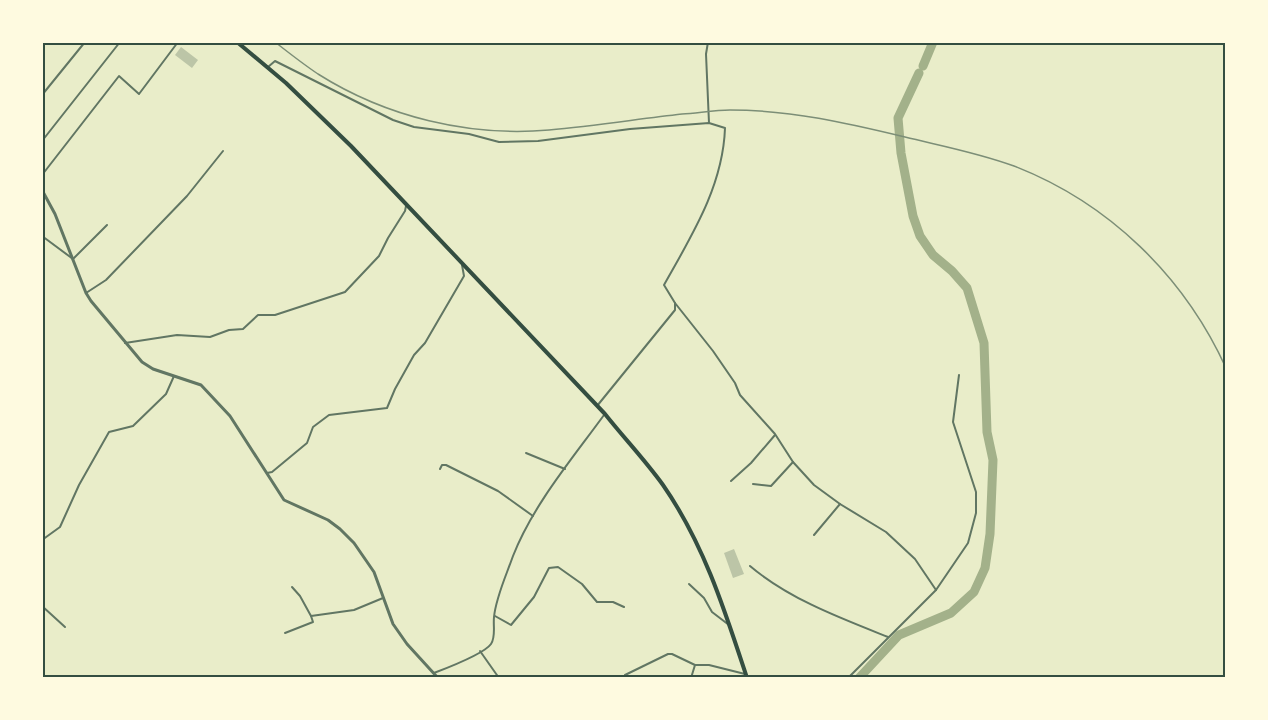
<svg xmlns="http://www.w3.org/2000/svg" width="1268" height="720" viewBox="0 0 1268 720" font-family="'Exo 2',sans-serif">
<rect width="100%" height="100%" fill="#e9edc9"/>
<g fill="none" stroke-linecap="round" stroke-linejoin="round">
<!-- river -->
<g stroke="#a3b18a" stroke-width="9">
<polyline points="923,66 933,42"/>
<polyline points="859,678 899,635 951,613 974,592 985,568 990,534 993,460 987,432 984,343 967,288 952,271 933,255 920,236 913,216 901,153 898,118 919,73"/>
</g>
</g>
<!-- building -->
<g fill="#bcc5a7">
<polygon points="181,47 198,60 192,68 175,55"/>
<polygon points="734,549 744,574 733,578 724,553"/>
</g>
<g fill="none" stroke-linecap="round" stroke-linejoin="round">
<!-- minor -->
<g stroke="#617663" stroke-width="2">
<polyline points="708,42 706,54 709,123"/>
<path d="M268 67 275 61 393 120 414 127 469 134 499 142 538 141 630 129 709 123 725 128C723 186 692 235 664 285L675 303V310L597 406"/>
<polyline points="42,95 85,42"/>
<polyline points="42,141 120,42"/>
<polyline points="42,175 119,76 139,94 178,42"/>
<polyline points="42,236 73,259 107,225"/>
<polyline points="86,293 106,280 187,196 223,151"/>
<polyline points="675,303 713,351 735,383 740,395 775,434 793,462 814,485 840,504 886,532 915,559 936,590"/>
<polyline points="125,343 177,335 210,337 229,330 243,329 258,315 275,315 345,292 379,256 388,238 405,211 406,206"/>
<polyline points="526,453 565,469"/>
<polyline points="440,469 442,465 446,465 498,491 533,516"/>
<polyline points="267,473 272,472 307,443 313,427 329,415 387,408 395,389 414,355 425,343 464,276 462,265"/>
<polyline points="731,481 751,463 775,435"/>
<polyline points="753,484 771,486 793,462"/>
<polyline points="814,535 840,504"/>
<polyline points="42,540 60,527 79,485 109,432 133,426 166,394 174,376"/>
<path d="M750 566C789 599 840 618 888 637"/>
<polyline points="689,584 704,598 712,612 729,625"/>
<polyline points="292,587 300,596 311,616 354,610 383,598"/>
<polyline points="42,606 65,627"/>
<polyline points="495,616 511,625 534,597 549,568 558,567 582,584 597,602 613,602 624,607"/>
<polyline points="285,633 313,622 311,616"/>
<polyline points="480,651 499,678"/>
<path d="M434 673C447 668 484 654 491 644 496 637 493 626 494 617 496 597 506 576 513 556 533 505 572 459 604 415"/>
<polyline points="625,675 668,654 672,654 695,665"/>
<polyline points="691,678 695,665 709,665 745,674"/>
<polyline points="848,678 936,590 968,543 976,513 976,492 953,422 959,375"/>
</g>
<!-- tertiary -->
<polyline stroke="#617663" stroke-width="3" points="42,190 55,214 86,293 91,301 142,362 153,369 201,385 230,416 284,500 328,520 340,529 354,543 374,572 393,624 407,644 438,678"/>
<!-- primary -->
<path stroke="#344e41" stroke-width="4" d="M237 42 286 83 351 146 605 414C624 438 645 460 663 485 704 544 725 611 747 678"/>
<!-- rail -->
<path stroke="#7c8e77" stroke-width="1.5" d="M275 42C289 53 303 64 318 74 386 117 469 137 549 130 594 126 638 119 682 114 698 113 715 110 730 110 791 110 847 123 905 137 942 146 979 153 1014 166 1109 203 1184 276 1226 368"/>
</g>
<!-- border -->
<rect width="1268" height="720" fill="none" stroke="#fefae0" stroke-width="87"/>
<rect x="44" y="44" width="1180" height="632" fill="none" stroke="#344e41" stroke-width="2"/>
</svg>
